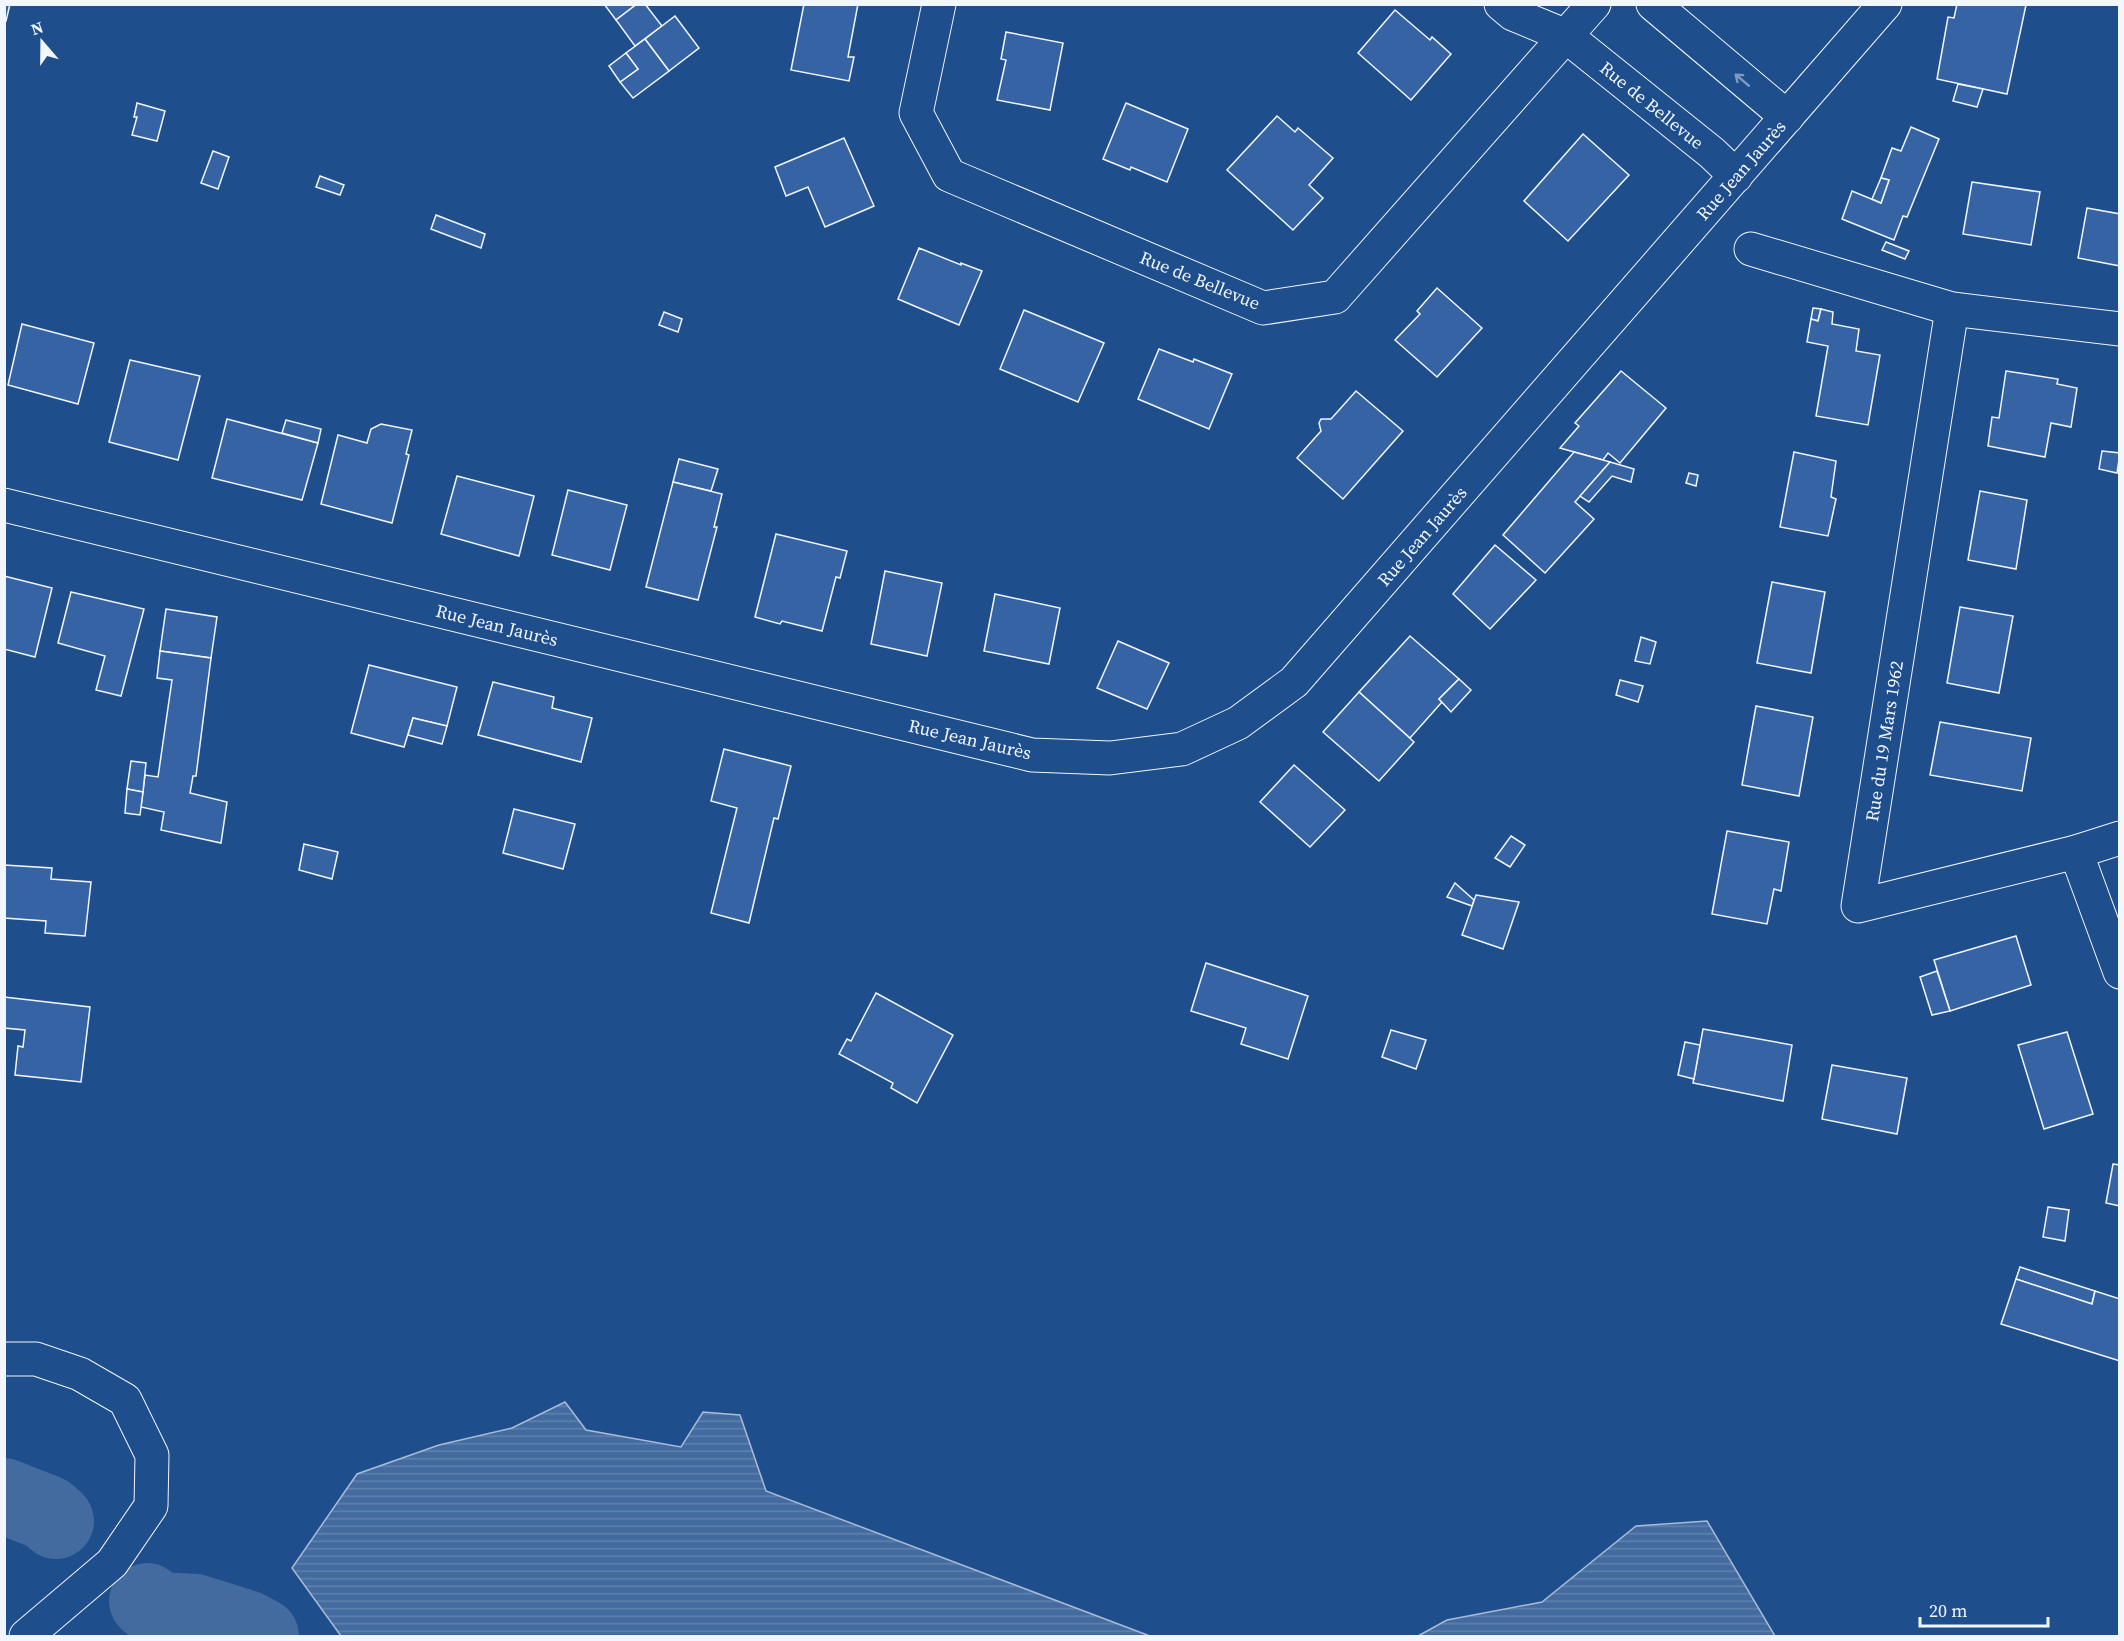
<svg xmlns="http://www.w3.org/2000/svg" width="2124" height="1641" viewBox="0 0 2124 1641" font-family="'Source Serif 4',serif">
<defs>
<pattern id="water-rules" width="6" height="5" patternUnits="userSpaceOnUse" patternTransform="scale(1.5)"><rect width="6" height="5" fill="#446ba0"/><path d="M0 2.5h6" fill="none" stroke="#5f81ae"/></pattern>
</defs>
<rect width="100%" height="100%" fill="#1f4e8c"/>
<!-- water -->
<g fill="url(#water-rules)" stroke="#a8bbd7" stroke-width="1.5">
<polygon points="565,1402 586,1430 681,1447 703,1412 740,1415 766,1491 1150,1636 341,1636 292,1568 357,1474 439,1445 512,1428"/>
<polygon points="1707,1521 1775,1636 1418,1636 1447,1620 1542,1602 1636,1526"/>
</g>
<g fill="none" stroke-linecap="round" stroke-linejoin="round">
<!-- river -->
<g stroke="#446ba0" stroke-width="76">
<polyline points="4,1496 47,1513 56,1521"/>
<polyline points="147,1601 158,1610 195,1612 246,1628 261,1636"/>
</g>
</g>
<!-- building -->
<g fill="#3563a3" stroke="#f2f6ff" stroke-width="1.5">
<polygon points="4,4 10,4 6,21 4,21"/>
<polygon points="604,4 637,4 616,20"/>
<polygon points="637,4 645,4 662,26 635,46 616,20"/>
<polygon points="804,4 858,4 848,57 854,57 849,81 791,70"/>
<polygon points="1957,4 2026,5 2007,94 1937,79 1948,17 1954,18"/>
<polygon points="1395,10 1430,40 1432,37 1451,54 1411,100 1358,53"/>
<polygon points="675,16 699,48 669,71 645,39"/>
<polygon points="1006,32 1063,43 1050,110 997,100 1006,60 1001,59"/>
<polygon points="645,39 669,71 633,98 620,82 638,69 626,53"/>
<polygon points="626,53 638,69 620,82 609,66"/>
<polygon points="1958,84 1983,89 1977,107 1953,101"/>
<polygon points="137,103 165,111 157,141 132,135 137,117 134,117"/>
<polygon points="1126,103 1188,129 1167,182 1131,167 1130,170 1103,159"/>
<polygon points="1277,116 1295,132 1298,128 1333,158 1309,185 1323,198 1293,230 1227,170"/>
<polygon points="1911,127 1939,139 1907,217 1903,216 1894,240 1842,219 1852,191 1881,203 1889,180 1881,178 1892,148 1901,151"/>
<polygon points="1583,134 1629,175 1568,241 1524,201"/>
<polygon points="844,138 874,206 825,227 808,187 786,196 775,167"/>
<polygon points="213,151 229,157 218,189 201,183"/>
<polygon points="320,176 344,185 340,195 316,187"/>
<polygon points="1881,178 1889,180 1881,203 1872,199"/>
<polygon points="1972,182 2040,192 2031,245 1963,234"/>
<polygon points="2087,208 2120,214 2120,266 2078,258"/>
<polygon points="436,215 485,234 481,248 431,229"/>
<polygon points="1886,242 1909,251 1905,259 1882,250"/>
<polygon points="919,248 961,265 961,263 982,271 959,325 898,299"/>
<polygon points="1437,288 1482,328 1437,377 1395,340 1420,314 1417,311"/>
<polygon points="1813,308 1821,309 1818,321 1811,319"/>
<polygon points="1821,309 1833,312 1832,324 1859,329 1856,351 1880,355 1868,425 1816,416 1828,346 1807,342 1811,319 1818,321"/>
<polygon points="1024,310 1104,343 1078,402 1000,369"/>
<polygon points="664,312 682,319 678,332 659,325"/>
<polygon points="22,324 94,343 78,404 8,385"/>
<polygon points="1159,349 1193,362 1194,359 1232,374 1209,429 1138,399"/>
<polygon points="130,360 200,376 178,460 109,442"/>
<polygon points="1621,371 1666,408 1620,463 1608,453 1603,460 1560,448 1579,426 1575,423"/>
<polygon points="2006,371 2058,379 2057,384 2077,388 2071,427 2051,423 2045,457 1988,446 1992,417 1999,418"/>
<polygon points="1356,391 1403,431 1343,499 1297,458 1321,431 1319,423 1321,419 1331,419"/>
<polygon points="227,419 318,443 302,500 212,478"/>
<polygon points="286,420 321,429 318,443 282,433"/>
<polygon points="381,424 412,430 406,454 409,455 392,523 321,504 338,435 367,443 371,429"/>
<polygon points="2102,451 2120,453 2117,473 2099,469"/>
<polygon points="1574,452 1610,462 1575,502 1594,519 1545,573 1503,535"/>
<polygon points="1794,452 1836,461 1831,497 1836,499 1828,536 1780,527"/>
<polygon points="679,459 718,469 711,491 673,482"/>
<polygon points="1610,462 1634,469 1631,482 1612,476 1589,502 1580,496"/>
<polygon points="1689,473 1698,475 1696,486 1686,483"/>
<polygon points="457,476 534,496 519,556 441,534"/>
<polygon points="673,482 722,494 714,527 717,527 698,600 646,587"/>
<polygon points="568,490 627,505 610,570 552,555"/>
<polygon points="1980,491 2027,500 2016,569 1968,560"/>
<polygon points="776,534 847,551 840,578 836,577 822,631 782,621 780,624 755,617"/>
<polygon points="1495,545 1536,580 1490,629 1453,594"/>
<polygon points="885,571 942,583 927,656 871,644"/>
<polygon points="4,576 52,588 35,657 4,649"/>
<polygon points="1772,582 1825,592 1811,673 1757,663"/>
<polygon points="71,592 144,609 121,696 96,690 105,656 58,643"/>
<polygon points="995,594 1060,608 1049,664 984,651"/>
<polygon points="1960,607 2013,616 1999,693 1947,683"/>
<polygon points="166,609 217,617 211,658 160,651"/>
<polygon points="1410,636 1459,679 1439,699 1442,702 1410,738 1359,692"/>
<polygon points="1641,637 1656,642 1650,664 1635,661"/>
<polygon points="1118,641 1169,663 1147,709 1097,688"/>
<polygon points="160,651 211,658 196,776 193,776 190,793 227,802 221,843 161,830 164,812 141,807 145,775 158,777 172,680 157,678"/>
<polygon points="369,665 457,687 447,726 413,718 404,747 351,733"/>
<polygon points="1459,679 1471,690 1451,712 1439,699"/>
<polygon points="1620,680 1643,686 1638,702 1616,695"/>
<polygon points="493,682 554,697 552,708 592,718 581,762 478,735"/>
<polygon points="1359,692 1414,742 1379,781 1323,732"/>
<polygon points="1756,706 1813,717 1799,796 1742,785"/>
<polygon points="413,718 447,726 442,744 408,735"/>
<polygon points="1940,722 2031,738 2022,791 1930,775"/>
<polygon points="724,749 791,766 778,819 774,818 749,923 711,913 737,808 711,801"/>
<polygon points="131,761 146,763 143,792 127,789"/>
<polygon points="1294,765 1345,810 1310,847 1260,802"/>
<polygon points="127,789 143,792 140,815 125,813"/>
<polygon points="514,809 575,824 563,869 503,853"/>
<polygon points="1727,831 1789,842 1781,891 1774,889 1767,924 1712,914"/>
<polygon points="1511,836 1525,845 1510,867 1495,858"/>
<polygon points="304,844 338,852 332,879 299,870"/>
<polygon points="4,865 52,868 51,879 91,882 85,936 45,933 46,921 4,918"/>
<polygon points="1455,883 1474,900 1472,906 1447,897"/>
<polygon points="1476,895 1519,902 1503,949 1462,935"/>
<polygon points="2016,936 2031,985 1950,1011 1934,960"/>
<polygon points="1206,963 1308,996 1288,1059 1241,1044 1246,1028 1191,1011"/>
<polygon points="1937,971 1950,1011 1932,1015 1920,977"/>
<polygon points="876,993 953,1035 917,1103 891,1088 893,1083 839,1054 847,1039 851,1041"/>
<polygon points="4,997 90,1007 81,1082 15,1075 18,1046 23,1047 25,1030 4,1028"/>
<polygon points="1703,1029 1792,1045 1783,1101 1693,1083"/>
<polygon points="1391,1030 1426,1040 1416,1069 1382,1057"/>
<polygon points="2067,1032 2093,1114 2044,1129 2018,1045"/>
<polygon points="1685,1042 1700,1045 1694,1079 1678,1075"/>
<polygon points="1832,1065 1907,1078 1897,1134 1822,1119"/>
<polygon points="2113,1164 2120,1165 2120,1206 2106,1203"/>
<polygon points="2048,1207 2069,1210 2065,1241 2043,1237"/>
<polygon points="2020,1267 2095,1291 2092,1304 2016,1279"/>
<polygon points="2016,1279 2092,1304 2095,1291 2120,1299 2120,1361 2001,1324"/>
</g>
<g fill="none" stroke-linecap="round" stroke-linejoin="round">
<defs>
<g id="minor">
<polyline points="939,4 916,113 949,175 1263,308 1335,297 1594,4"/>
<polyline points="1501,4 1513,14 1566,36 1712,153 1736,176"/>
<polyline points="1653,4 1787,117"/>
<polyline points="1751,249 1952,309 2120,329"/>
<polyline points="1952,309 1858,906 2076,852 2120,838"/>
<polyline points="2076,852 2120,972"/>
</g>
<g id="tertiary">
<polyline points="4,505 1032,755 1110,758 1182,749 1238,723 1294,682 1885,4"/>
<polyline points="4,1359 36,1359 80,1374 125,1400 152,1455 151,1506 112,1563 26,1636"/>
</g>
</defs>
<!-- minor casing -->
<use href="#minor" stroke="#f2f6ff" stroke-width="35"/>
<!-- tertiary casing -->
<use href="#tertiary" stroke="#f2f6ff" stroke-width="35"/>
<!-- minor -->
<use href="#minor" stroke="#1f4e8c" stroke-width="33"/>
<!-- tertiary -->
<use href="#tertiary" stroke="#1f4e8c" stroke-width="33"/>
</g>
<!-- one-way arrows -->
<defs><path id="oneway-shaft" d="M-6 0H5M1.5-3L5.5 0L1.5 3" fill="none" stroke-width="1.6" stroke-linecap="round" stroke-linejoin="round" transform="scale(1.5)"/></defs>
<use stroke="#7e9ac0" href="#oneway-shaft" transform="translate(1742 80) rotate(-140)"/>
<g text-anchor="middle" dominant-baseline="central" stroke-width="4.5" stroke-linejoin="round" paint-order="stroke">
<!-- street labels -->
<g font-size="18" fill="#f2f6ff" stroke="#1f4e8c">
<text transform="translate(1652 105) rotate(39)">Rue de Bellevue</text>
<text transform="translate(1741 170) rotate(-49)">Rue Jean Jaurès</text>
<text transform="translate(1200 280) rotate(22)">Rue de Bellevue</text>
<text transform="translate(1422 536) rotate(-49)">Rue Jean Jaurès</text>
<text transform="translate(497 625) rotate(14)">Rue Jean Jaurès</text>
<text transform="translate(970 739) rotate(13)">Rue Jean Jaurès</text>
<text transform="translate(1884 741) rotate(-81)">Rue du 19 Mars 1962</text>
</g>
</g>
<!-- border -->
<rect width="2124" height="1641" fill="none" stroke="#f2f6ff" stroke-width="12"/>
<!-- north arrow -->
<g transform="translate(42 42) rotate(340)" stroke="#1f4e8c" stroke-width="4.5" paint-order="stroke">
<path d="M0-4.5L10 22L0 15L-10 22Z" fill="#f2f6ff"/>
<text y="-9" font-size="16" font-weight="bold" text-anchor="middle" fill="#f2f6ff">N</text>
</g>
<!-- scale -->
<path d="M1920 1617v9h128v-9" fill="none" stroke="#f2f6ff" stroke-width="3"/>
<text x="1929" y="1617" font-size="18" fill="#f2f6ff" stroke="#1f4e8c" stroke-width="4.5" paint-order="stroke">20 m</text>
</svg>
